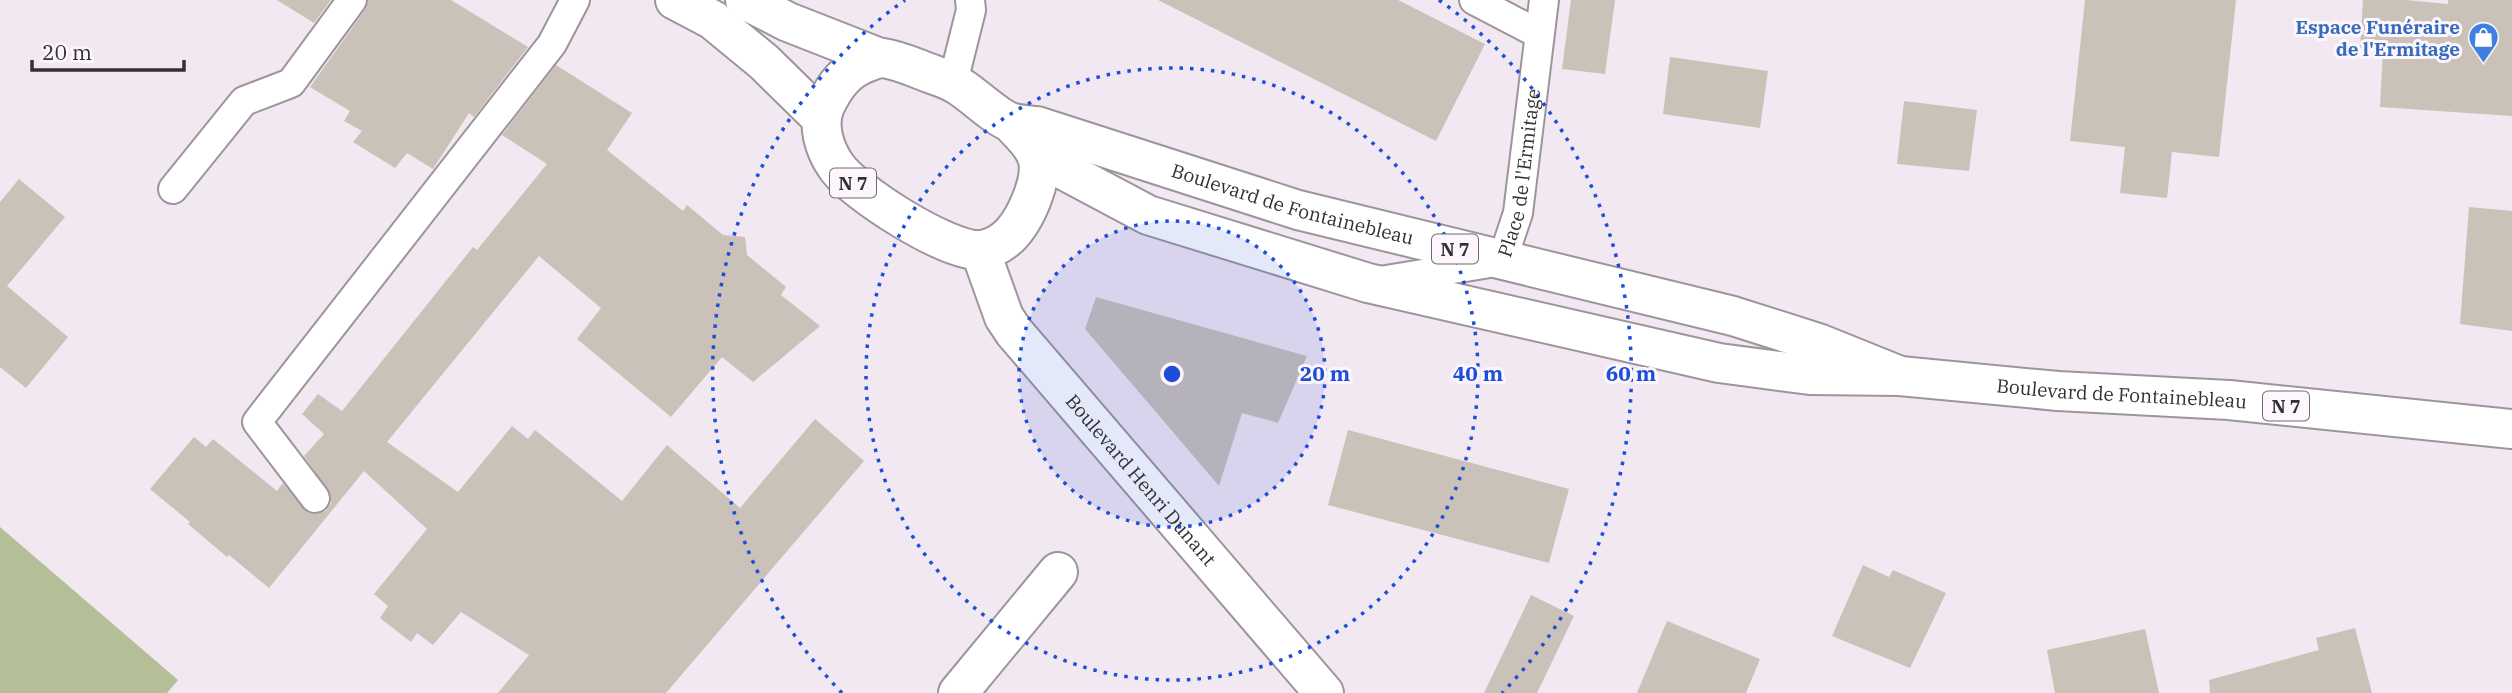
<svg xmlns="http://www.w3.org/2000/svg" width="2512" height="693" viewBox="0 0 2512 693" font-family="'IBM Plex Serif',serif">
<rect width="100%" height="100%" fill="#f2e8f1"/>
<!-- green -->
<polygon fill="#b4bf97" points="0,527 178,680 167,693 0,693"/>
<!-- building -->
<g fill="#cac1b8">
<polygon points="277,0 331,0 314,23"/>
<polygon points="368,0 451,0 528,47 474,117 469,113 433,169 407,153 395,168 353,142 362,131 344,121 350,111 310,87 365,10"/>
<polygon points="1158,0 1398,0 1485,44 1436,141"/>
<polygon points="1571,0 1615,0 1605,74 1562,69"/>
<polygon points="2085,0 2236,0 2219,157 2172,152 2167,198 2120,193 2125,147 2070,141"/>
<polygon points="2363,0 2405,0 2448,4 2448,0 2512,0 2512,116 2380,107 2383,50 2360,48"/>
<polygon points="1670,57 1768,71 1760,128 1663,114"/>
<polygon points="556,65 632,113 607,150 683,211 687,205 723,235 745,237 747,255 786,287 781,295 820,326 753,382 722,357 671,417 577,339 601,308 539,256 387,442 458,492 512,426 528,439 535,430 622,501 667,445 740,508 815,419 864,461 666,693 498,693 529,655 461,612 433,645 417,633 411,642 380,618 388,606 374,594 427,529 364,471 269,588 229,555 227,557 188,524 190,522 150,489 194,437 206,447 213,439 277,491 283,483 308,513 316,514 326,511 331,504 331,495 304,456 324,434 302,414 318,394 342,411 473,247 477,250 547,164 502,135"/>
<polygon points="1904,101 1977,110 1969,171 1897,164"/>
<polygon points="19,179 65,217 7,286 68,337 26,388 0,367 0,202"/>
<polygon points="2469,207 2512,211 2512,331 2460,324"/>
<polygon points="1096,297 1307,356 1278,423 1242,413 1219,486 1085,329"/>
<polygon points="1348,430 1569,489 1549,563 1328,505"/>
<polygon points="1863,565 1889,577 1893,570 1946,593 1910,668 1832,636"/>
<polygon points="1531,595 1574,616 1537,693 1484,693"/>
<polygon points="1667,621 1760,659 1746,693 1637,693"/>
<polygon points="2355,628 2372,693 2210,693 2209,680 2319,650 2316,638"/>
<polygon points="2145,629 2159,693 2055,693 2047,650"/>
</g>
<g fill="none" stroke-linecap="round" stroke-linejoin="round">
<defs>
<g id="lane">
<polyline points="1474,0 1539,34"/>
<polyline points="953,82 971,10 970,0"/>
<polyline points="173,189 244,101 291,83 352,0"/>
<path id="s1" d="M1380 281 1502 261 1518 213 1544 0"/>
<polyline points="315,498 257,422 552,44 575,0"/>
</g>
<polyline id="street" points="958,693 1058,572"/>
<g id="secondary">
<path id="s2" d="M980 250 1004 317 1014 332 1324 693"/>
</g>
<g id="primary">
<polyline points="675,0 713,20 764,62 820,117"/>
<polyline points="745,0 788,22 880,58"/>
<path id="s3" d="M1010 122C1038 151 1047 160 1031 201 1022 223 1007 247 981 250 949 253 853 192 836 166 824 149 817 125 825 106 835 85 846 70 868 62 873 60 878 58 883 58 897 60 911 66 924 71 934 75 944 78 954 83 971 92 994 116 1010 122 1018 125 1029 125 1037 126L1298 210 1733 316 1818 343 1900 376"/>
<path id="s4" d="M1039 157 1148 215 1368 283 1719 363 1810 375 1900 376 2058 391 2229 400 2512 429"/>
</g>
</defs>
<!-- lane casing -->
<use href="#lane" stroke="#9d949c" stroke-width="32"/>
<!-- street casing -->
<use href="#street" stroke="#9d949c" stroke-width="42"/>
<!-- secondary casing -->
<use href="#secondary" stroke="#9d949c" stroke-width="42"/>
<!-- primary casing -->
<use href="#primary" stroke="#9d949c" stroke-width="42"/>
<!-- lane -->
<use href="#lane" stroke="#fff" stroke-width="28"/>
<!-- street -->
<use href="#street" stroke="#fff" stroke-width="38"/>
<!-- secondary -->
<use href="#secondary" stroke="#fff" stroke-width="38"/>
<!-- primary -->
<use href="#primary" stroke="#fff" stroke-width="38"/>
</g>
<!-- distance rings -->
<circle cx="1172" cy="374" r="153" fill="#1d4ed8" fill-opacity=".12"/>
<g fill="none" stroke="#1d4ed8" stroke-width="3.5" stroke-dasharray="3.5 7">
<circle cx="1172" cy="374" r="153"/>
<circle cx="1172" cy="374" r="306"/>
<path d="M842 693A459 459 0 0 1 905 0M1439 0A459 459 0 0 1 1502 693"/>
</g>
<!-- icons -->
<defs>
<symbol id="shop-pin" viewBox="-11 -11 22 30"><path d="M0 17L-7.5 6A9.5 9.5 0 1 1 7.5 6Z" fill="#3f7fe0" stroke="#fef6fd"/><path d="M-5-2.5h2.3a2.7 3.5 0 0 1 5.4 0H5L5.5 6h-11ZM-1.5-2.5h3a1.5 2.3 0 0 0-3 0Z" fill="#fff"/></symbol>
</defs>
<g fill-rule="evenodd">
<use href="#shop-pin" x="2466" y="20" width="35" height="47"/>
</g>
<g text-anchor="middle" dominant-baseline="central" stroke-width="6" stroke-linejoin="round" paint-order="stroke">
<!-- shield labels -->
<g fill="#fef6fd" stroke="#706b6f" stroke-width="2">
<rect x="830" y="168.5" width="46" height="29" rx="5"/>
<rect x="1432" y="234.5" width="46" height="29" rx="5"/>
<rect x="2263" y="391.5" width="46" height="29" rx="5"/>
</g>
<g font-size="18" font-weight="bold" fill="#332f32">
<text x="853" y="183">N 7</text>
<text x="1455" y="249">N 7</text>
<text x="2286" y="406">N 7</text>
</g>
<!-- shop labels -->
<g font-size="19" font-weight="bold" fill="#366cbe" stroke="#fef6fd" text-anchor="end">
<text x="2460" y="27">Espace Funéraire<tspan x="2460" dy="22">de l'Ermitage</tspan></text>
</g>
<!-- street labels -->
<g font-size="19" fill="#332f32" stroke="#fef6fd">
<text stroke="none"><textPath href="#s1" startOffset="214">Place de l'Ermitage</textPath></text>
<text stroke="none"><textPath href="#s3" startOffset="915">Boulevard de Fontainebleau</textPath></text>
<text stroke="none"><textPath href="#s4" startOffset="1118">Boulevard de Fontainebleau</textPath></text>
<text stroke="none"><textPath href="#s2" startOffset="284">Boulevard Henri Dunant</textPath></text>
</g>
</g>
<circle cx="1172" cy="374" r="10" fill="#1d4ed8" stroke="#fef6fd" stroke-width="3.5"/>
<g font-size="21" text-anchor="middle" font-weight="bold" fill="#1d4ed8" stroke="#fef6fd" stroke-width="6" stroke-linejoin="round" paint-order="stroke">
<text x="1325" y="381">20 m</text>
<text x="1478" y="381">40 m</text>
<text x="1631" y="381">60 m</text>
</g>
<!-- scale -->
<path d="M32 60v10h152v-10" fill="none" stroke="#332f32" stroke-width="3.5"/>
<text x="42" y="60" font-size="21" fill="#332f32" stroke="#fef6fd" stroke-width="5" paint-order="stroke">20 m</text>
</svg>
